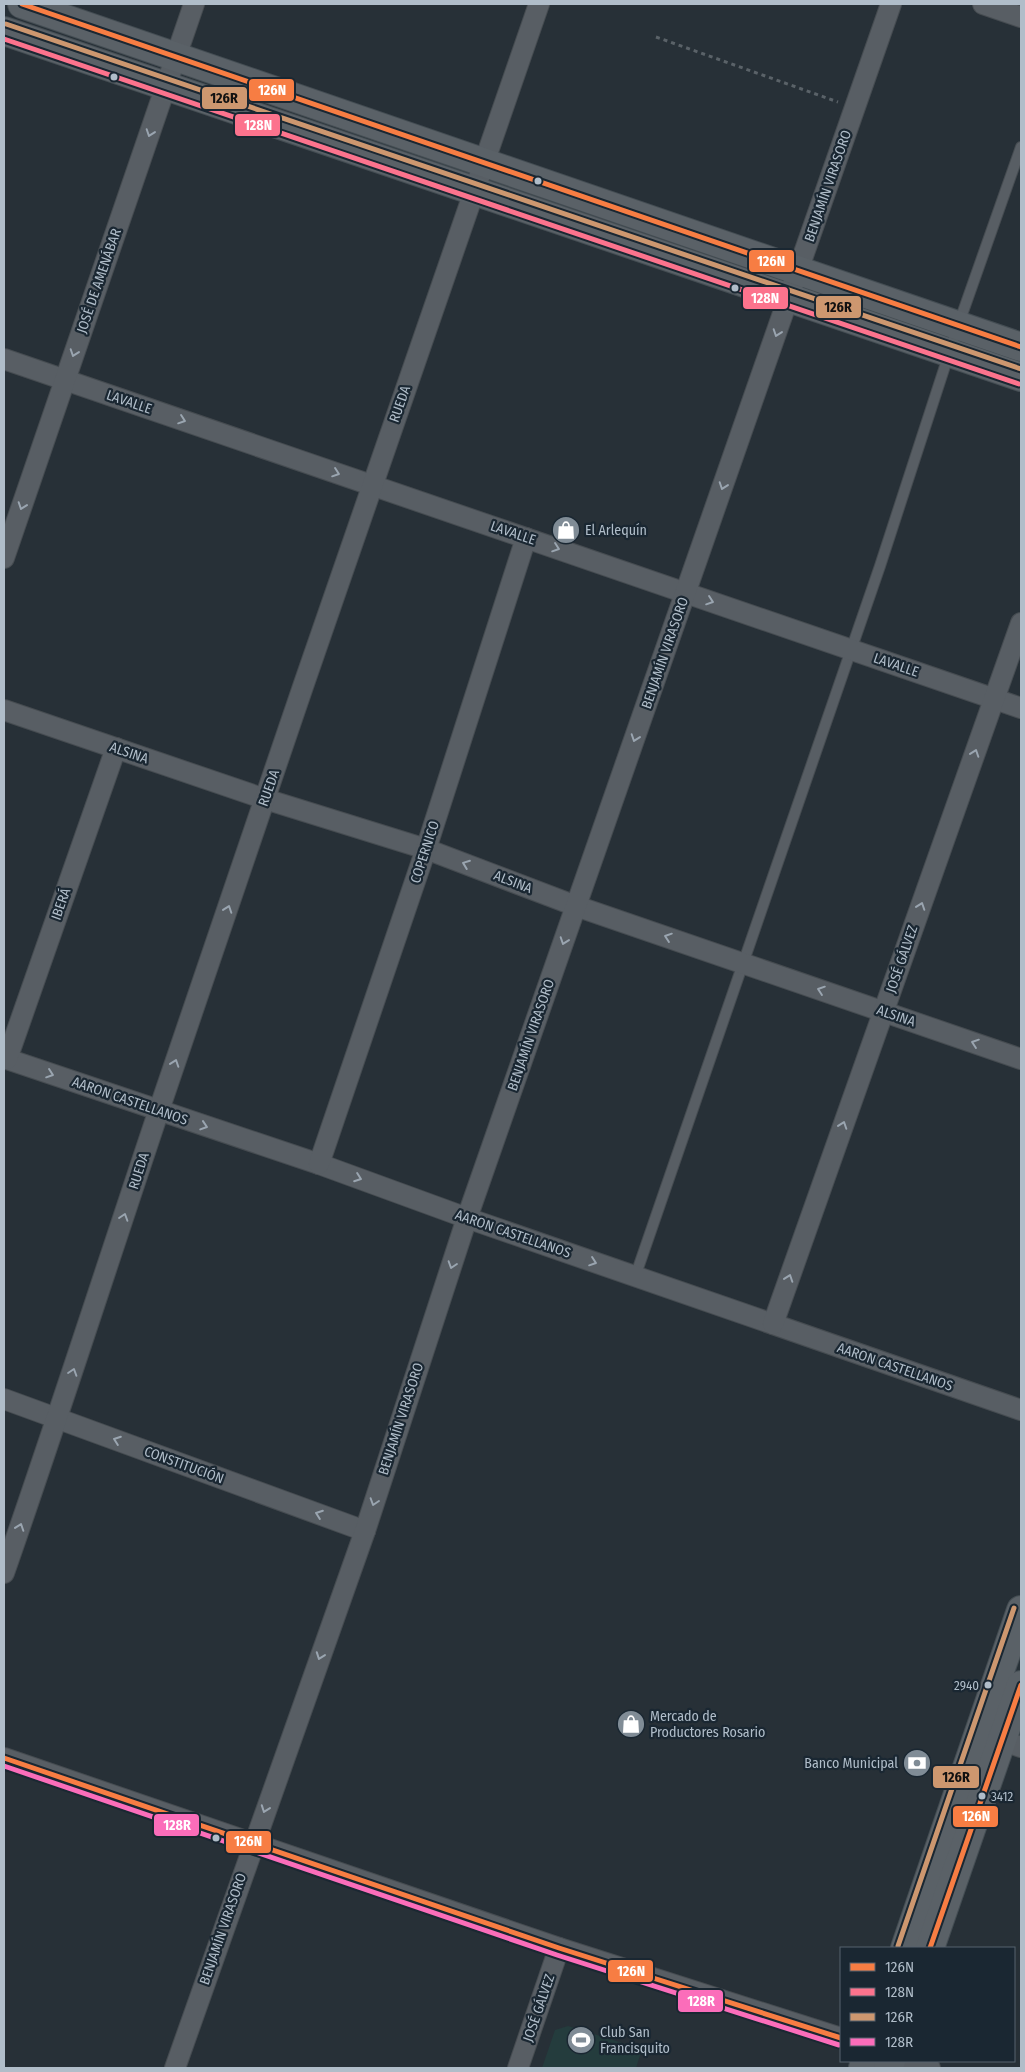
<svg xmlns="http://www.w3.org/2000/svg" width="1025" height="2072" viewBox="0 0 1025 2072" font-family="'Fira Sans Condensed',sans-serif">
<rect width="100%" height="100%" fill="#273037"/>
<!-- green -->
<polygon fill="#243c3d" points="568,2026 642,2049 636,2068 542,2068 555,2030"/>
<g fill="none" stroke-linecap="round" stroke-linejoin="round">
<defs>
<polyline id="lane" points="635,1277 880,566 958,326 1021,147"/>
<g id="street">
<polyline points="983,4 1021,17"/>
<polyline points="4,359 1021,708"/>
<polyline points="4,558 194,4"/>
<polyline points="4,710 265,799 426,849 576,906 1021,1059"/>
<polyline points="4,1058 319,1164 467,1218 1021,1410"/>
<polyline points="7,1059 116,748"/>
<polyline points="319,1164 426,849 526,538"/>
<polyline points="773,1324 1021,623"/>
<polyline points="4,1399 365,1531"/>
<path d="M4 1573C58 1418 108 1262 160 1107 285 739 410 370 539 4"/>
<polyline points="989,1736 1021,1747"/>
<polyline points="4,1758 559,1948 841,2038"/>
<polyline points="908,2061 930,2068"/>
<polyline points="175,2068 365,1531 467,1218 891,4"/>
<polyline points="518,2068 559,1948"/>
</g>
<g id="primary">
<polyline points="22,4 1021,347"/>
<polyline points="4,31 1021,377"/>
<polyline points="905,1948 1021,1610"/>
<polyline points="930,1948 1021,1685"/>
<polyline points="863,2068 866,2061"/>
<polyline points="888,2068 891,2061"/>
</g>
</defs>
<!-- lane casing -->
<use href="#lane" stroke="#464c51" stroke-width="12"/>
<!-- street casing -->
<use href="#street" stroke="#464c51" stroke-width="22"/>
<!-- primary casing -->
<use href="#primary" stroke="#444d53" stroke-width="30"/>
<!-- path -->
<polyline stroke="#5a6268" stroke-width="3" stroke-dasharray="4 4" stroke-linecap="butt" points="656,37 838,102"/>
<!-- lane -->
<use href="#lane" stroke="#585e64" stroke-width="10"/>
<!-- street -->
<use href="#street" stroke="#585e64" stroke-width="20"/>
<!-- primary -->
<use href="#primary" stroke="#5a6167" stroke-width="28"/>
<defs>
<g id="bus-1">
<polyline points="22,4 1021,347"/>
<polyline points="4,1758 559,1948 841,2038"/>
<polyline points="930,1948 1021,1685"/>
</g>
<polyline id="bus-2" points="4,39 1019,384"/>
<g id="bus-3">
<polyline points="6,24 1021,369"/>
<polyline points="898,1946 1014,1608"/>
</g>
<polyline id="bus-4" points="4,1766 557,1955 839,2045"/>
</defs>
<!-- bus-1 casing -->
<use href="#bus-1" stroke="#1a2732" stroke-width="9"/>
<!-- bus-2 casing -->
<use href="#bus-2" stroke="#1a2732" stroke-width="9"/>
<!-- bus-3 casing -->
<use href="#bus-3" stroke="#1a2732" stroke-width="9"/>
<!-- bus-4 casing -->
<use href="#bus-4" stroke="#1a2732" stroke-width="9"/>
<!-- bus-1 -->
<use href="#bus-1" stroke="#f77d43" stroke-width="5"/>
<!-- bus-2 -->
<use href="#bus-2" stroke="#fc738d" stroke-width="5"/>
<!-- bus-3 -->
<use href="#bus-3" stroke="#cd976f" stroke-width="5"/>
<!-- bus-4 -->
<use href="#bus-4" stroke="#fb6dba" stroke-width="5"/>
</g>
<!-- one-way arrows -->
<defs><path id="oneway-chevron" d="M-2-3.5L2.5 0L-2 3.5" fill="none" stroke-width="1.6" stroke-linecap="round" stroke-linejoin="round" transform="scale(1.25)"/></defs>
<g stroke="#9aa5b0">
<use href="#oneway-chevron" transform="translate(150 133) rotate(109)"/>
<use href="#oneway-chevron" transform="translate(777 333) rotate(109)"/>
<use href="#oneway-chevron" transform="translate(74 353) rotate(109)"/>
<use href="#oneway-chevron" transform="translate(182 420) rotate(19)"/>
<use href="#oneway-chevron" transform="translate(336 473) rotate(19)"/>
<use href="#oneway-chevron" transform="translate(723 486) rotate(109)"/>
<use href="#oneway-chevron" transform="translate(22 506) rotate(109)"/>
<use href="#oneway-chevron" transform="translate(556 548) rotate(19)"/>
<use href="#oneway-chevron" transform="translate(710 601) rotate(19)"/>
<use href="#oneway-chevron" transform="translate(635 738) rotate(109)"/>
<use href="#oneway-chevron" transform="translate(975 753) rotate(-71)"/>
<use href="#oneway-chevron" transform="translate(466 864) rotate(-159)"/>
<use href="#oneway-chevron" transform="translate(921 906) rotate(-71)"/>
<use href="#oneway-chevron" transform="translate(228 909) rotate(-71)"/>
<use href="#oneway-chevron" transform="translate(668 937) rotate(-161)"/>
<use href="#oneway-chevron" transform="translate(564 941) rotate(109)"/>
<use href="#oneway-chevron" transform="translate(821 990) rotate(-161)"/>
<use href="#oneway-chevron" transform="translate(975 1043) rotate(-161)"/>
<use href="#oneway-chevron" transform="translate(175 1063) rotate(-71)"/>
<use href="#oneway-chevron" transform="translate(50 1074) rotate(19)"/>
<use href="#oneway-chevron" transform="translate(843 1125) rotate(-71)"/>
<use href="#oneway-chevron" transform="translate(204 1126) rotate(18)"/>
<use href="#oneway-chevron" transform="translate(358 1178) rotate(20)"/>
<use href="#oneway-chevron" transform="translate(124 1217) rotate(-72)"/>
<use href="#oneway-chevron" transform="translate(593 1262) rotate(19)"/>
<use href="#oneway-chevron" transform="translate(452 1265) rotate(108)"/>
<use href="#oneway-chevron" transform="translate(789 1278) rotate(-71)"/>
<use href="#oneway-chevron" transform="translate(73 1372) rotate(-72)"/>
<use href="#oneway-chevron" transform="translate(117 1440) rotate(-160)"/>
<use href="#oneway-chevron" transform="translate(374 1502) rotate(108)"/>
<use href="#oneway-chevron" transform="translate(319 1514) rotate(-160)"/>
<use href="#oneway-chevron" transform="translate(20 1527) rotate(-71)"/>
<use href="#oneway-chevron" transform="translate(320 1656) rotate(110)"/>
<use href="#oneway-chevron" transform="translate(265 1809) rotate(110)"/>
</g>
<!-- icons -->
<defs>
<symbol id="shop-disc" viewBox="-11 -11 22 22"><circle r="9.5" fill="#808c96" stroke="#1a2732"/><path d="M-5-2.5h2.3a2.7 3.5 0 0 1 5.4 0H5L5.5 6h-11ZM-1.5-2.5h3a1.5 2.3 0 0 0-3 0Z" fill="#fff"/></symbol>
<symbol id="bank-disc" viewBox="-11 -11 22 22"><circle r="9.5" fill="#808c96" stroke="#1a2732"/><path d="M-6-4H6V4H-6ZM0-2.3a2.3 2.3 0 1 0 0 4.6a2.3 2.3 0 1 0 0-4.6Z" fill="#fff"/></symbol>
<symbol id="stadium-disc" viewBox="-11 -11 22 22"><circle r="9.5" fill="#808c96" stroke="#1a2732"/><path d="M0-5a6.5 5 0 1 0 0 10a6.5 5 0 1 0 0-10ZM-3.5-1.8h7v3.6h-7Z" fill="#fff"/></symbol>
</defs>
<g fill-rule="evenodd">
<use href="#shop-disc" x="550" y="514" width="32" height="32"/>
<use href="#shop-disc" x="615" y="1708" width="32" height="32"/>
<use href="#bank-disc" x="901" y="1747" width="32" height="32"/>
<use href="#stadium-disc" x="565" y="2024" width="32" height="32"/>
</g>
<!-- markers -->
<g fill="#b0bdc9" stroke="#1a2732" stroke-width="2">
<circle cx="114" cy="77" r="4.5"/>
<circle cx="538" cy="181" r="4.5"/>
<circle cx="735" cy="288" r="4.5"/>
<circle cx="988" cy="1685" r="4.5"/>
<circle cx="982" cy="1796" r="4.5"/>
<circle cx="216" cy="1838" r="4.5"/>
</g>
<g text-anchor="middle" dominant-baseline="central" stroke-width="4.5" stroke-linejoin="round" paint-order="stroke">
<!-- bus labels -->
<g font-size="13" fill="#b0bdc9" stroke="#1a2732" text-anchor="end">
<text x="979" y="1685">2940</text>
<text x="991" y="1796" text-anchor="start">3412</text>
</g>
<!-- street labels -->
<g font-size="14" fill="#b0bdc9" stroke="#1a2732">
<text transform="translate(828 186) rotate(-71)">BENJAMÍN VIRASORO</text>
<text transform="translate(99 281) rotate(-71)">JOSÉ DE AMENÁBAR</text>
<text transform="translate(129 402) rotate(19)">LAVALLE</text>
<text transform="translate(400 404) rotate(-71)">RUEDA</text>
<text transform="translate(513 533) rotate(19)">LAVALLE</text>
<text transform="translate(665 653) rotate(-71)">BENJAMÍN VIRASORO</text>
<text transform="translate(896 665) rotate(19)">LAVALLE</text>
<text transform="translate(129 753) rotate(19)">ALSINA</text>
<text transform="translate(269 788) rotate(-71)">RUEDA</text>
<text transform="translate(425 852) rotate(-72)">COPERNICO</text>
<text transform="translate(513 882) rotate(21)">ALSINA</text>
<text transform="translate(61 904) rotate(-71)">IBERÁ</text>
<text transform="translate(902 959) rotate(-71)">JOSÉ GÁLVEZ</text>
<text transform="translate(896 1016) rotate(19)">ALSINA</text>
<text transform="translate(531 1035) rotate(-71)">BENJAMÍN VIRASORO</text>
<text transform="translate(130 1101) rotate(19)">AARON CASTELLANOS</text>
<text transform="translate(139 1171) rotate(-72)">RUEDA</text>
<text transform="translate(513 1234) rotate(19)">AARON CASTELLANOS</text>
<text transform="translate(895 1367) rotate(19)">AARON CASTELLANOS</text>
<text transform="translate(401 1419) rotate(-72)">BENJAMÍN VIRASORO</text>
<text transform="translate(184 1465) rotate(20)">CONSTITUCIÓN</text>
<text transform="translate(223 1929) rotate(-71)">BENJAMÍN VIRASORO</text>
<text transform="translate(539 2008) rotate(-71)">JOSÉ GÁLVEZ</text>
</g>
<!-- poi labels -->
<g font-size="14" fill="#b0bdc9" stroke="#1a2732" text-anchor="start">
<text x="585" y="530">El Arlequín</text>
<text x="650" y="1716">Mercado de<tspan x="650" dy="16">Productores Rosario</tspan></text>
<text x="898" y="1763" text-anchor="end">Banco Municipal</text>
<text x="600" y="2032">Club San<tspan x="600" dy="16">Francisquito</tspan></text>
</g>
</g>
<g stroke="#1a2732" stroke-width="2">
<rect x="248" y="78" width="47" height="24" rx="5" fill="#f77d43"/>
<rect x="201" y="86" width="47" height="24" rx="5" fill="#cd976f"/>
<rect x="234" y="113" width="47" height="24" rx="5" fill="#fc738d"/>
<rect x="748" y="249" width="47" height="24" rx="5" fill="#f77d43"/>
<rect x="742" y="286" width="47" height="24" rx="5" fill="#fc738d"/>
<rect x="815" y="295" width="47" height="24" rx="5" fill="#cd976f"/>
<rect x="932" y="1765" width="48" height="24" rx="5" fill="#cd976f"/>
<rect x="952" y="1805" width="47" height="23" rx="5" fill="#f77d43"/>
<rect x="153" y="1813" width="47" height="24" rx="5" fill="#fb6dba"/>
<rect x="225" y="1830" width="47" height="24" rx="5" fill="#f77d43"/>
<rect x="607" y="1959" width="47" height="24" rx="5" fill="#f77d43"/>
<rect x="677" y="1989" width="47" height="24" rx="5" fill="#fb6dba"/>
</g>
<g font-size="14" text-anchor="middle" font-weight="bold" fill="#fff">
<text x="272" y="95">126N</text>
<text x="258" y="130">128N</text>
<text x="771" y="266">126N</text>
<text x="765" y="303">128N</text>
<text x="976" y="1821">126N</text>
<text x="177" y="1830">128R</text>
<text x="248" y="1846">126N</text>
<text x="631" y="1976">126N</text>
<text x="701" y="2006">128R</text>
</g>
<g font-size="14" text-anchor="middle" font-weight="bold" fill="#111">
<text x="224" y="103">126R</text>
<text x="838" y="312">126R</text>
<text x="956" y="1782">126R</text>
</g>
<!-- border -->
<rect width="1025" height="2072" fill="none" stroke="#b0bdc9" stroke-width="10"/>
<!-- legend -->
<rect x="840" y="1947" width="175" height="115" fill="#1a2732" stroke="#56636e"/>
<rect x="850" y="1963" width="25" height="8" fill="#f77d43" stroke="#56636e"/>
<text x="885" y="1972" font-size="15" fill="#b0bdc9">126N</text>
<rect x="850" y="1988" width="25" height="8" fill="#fc738d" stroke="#56636e"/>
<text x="885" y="1997" font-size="15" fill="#b0bdc9">128N</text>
<rect x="850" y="2013" width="25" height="8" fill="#cd976f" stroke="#56636e"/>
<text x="885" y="2022" font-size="15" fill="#b0bdc9">126R</text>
<rect x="850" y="2038" width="25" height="8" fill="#fb6dba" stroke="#56636e"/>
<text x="885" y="2047" font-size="15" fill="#b0bdc9">128R</text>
</svg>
